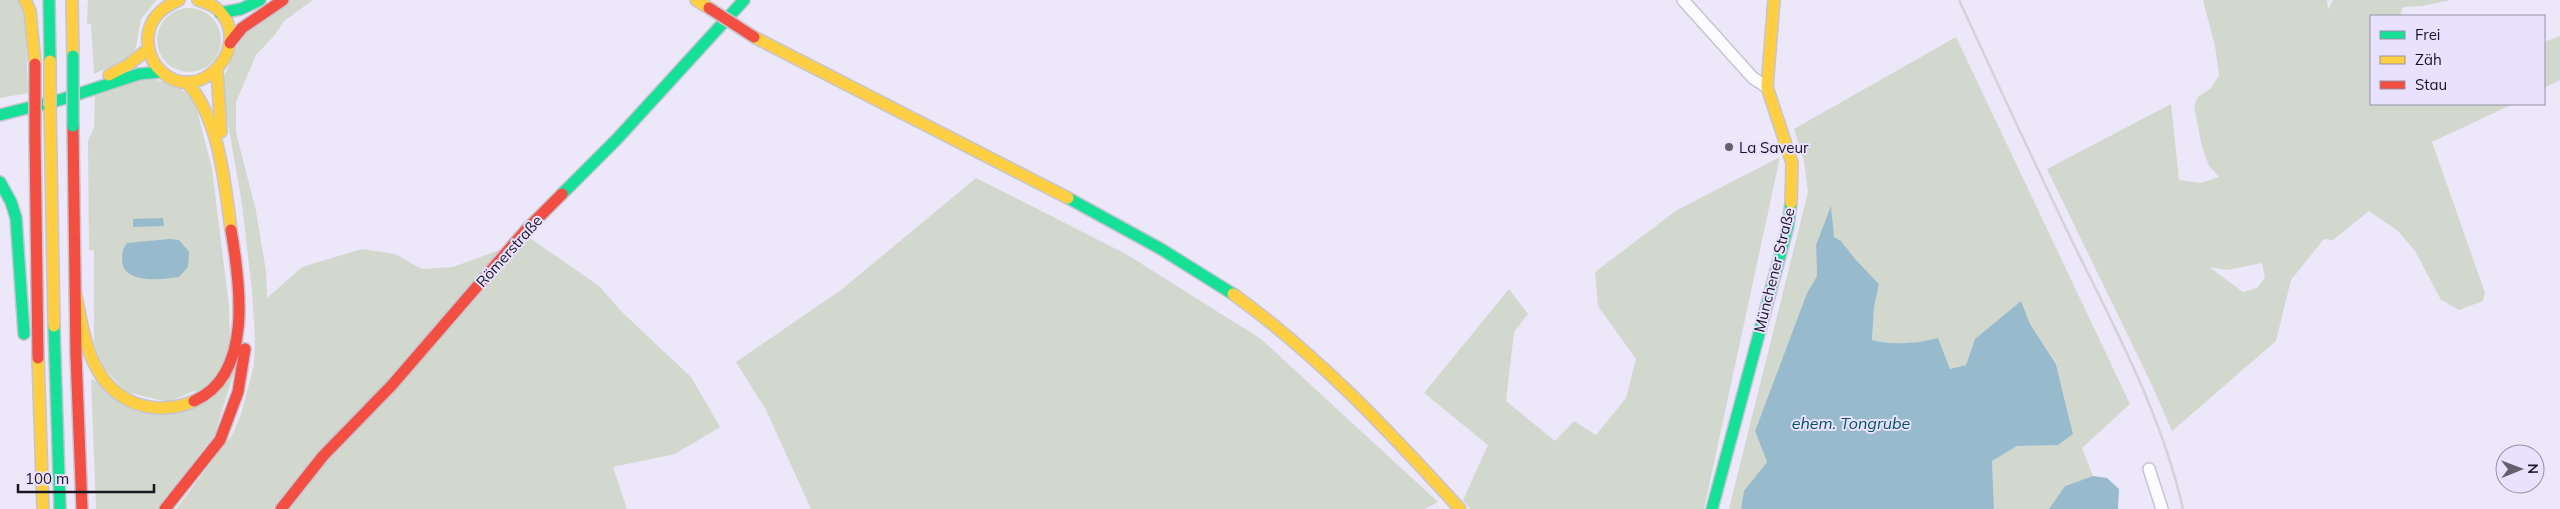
<svg xmlns="http://www.w3.org/2000/svg" width="2560" height="509" viewBox="0 0 2560 509" font-family="Mulish,sans-serif">
<rect width="100%" height="100%" fill="#ece8f9"/>
<!-- green -->
<g fill="#d2d8cd" fill-rule="evenodd">
<polygon points="0,0 18,0 25,13 28,93 0,98"/>
<polygon points="88,0 157,0 141,19 136,48 129,57 94,74 91,24 87,24"/>
<polygon points="290,0 313,0 284,21 274,36 256,55 236,102 236,132 256,211 266,271 267,298 302,267 362,249 395,254 422,269 453,267 502,249 527,236 599,286 623,313 691,377 720,427 675,454 613,467 627,509 280,509 276,505 273,509 176,509 232,435 241,414 254,365 255,338 252,291 242,204 224,100 224,76 244,31"/>
<path d="M2203 0H2327L2328 10 2333 0H2451L2422 6 2403 7 2400 16H2371V104H2513L2432 142 2485 293 2483 301 2459 310 2441 300 2415 251 2398 231 2369 211 2333 240 2324 239 2291 280 2276 341 2172 431 2151 383 2047 169 2171 104 2179 180 2201 183 2219 177 2209 166 2202 147 2194 106 2198 97 2211 88 2219 75 2215 46ZM2262 263 2265 278 2257 288 2243 292 2209 267 2227 270Z"/>
<circle cx="189" cy="40" r="32"/>
<polygon points="2560,36 2560,80 2544,88 2544,42"/>
<path d="M1956 37 2130 404 2082 448 2093 476 2065 486 2049 509H1994L1992 461 2017 446 2058 445 2073 434 2056 363 2030 324 2021 301 1975 339 1966 365 1950 369 1938 339C1914 344 1895 345 1872 340L1874 307 1879 284 1856 260 1841 241 1833 237 1831 208 1816 245 1817 276 1807 293 1755 431 1767 462 1745 491 1741 509H1729L1808 192 1804 161 1794 129Z"/>
<polygon points="147,77 179,87 195,102 212,169 229,306 230,340 222,367 204,387 168,402 126,392 103,367 94,343 94,250 89,250 88,141 94,128 95,94"/>
<polygon points="1780,157 1704,509 1470,509 1463,500 1488,445 1424,393 1509,289 1528,314 1514,332 1506,401 1555,441 1574,421 1596,435 1626,398 1636,359 1598,306 1595,272 1677,210"/>
<polygon points="976,178 1126,254 1261,339 1438,502 1425,509 811,509 766,410 736,362 841,290"/>
<polygon points="240,354 214,436 157,509 96,509 91,379 170,413"/>
</g>
<!-- water -->
<g fill="#97bacc">
<path d="M1831 206 1834 237 1841 241 1856 260 1879 284 1874 307 1872 340C1895 345 1915 344 1938 338L1950 369 1966 365 1975 339 2021 301 2030 324 2056 364 2073 434 2058 445 2017 446 1992 461 1994 509H1741L1744 491 1767 462 1755 431 1807 293 1817 276 1816 245Z"/>
<polygon points="163,218 164,226 133,227 133,219"/>
<path d="M170 239 179 240 189 252 188 267 179 277C163 279 130 284 123 266 121 257 122 250 127 243Z"/>
<polygon points="2093,476 2107,478 2119,489 2118,509 2049,509 2065,486"/>
</g>
<g fill="none" stroke-linecap="round" stroke-linejoin="round">
<defs>
<g id="street">
<polyline points="1683,0 1753,78 1767,87"/>
<polyline points="2149,469 2162,509"/>
</g>
<g id="fast">
<polyline points="49,0 50,61"/>
<polyline points="220,13 241,9 260,0"/>
<polyline points="0,115 63,99 139,74 161,72"/>
<polyline points="0,182 11,202 16,218 24,334"/>
<polyline points="562,194 617,139 744,0"/>
<polyline points="1068,198 1161,249 1233,294"/>
<polyline points="54,326 60,509"/>
<polyline points="1712,509 1788,226 1791,203"/>
</g>
<g id="slow">
<polyline points="25,0 30,11 35,64"/>
<polyline points="72,0 73,56"/>
<path d="M179 0C163 7 150 17 148 36 147 48 151 62 161 71 200 109 257 42 216 8 211 4 203 2 198 0"/>
<polyline points="696,0 709,8"/>
<polyline points="1774,0 1767,87 1792,163 1791,203"/>
<polyline points="754,37 1068,198"/>
<polyline points="217,71 221,132"/>
<polyline points="109,75 128,65 148,49"/>
<path d="M186 82C219 115 225 185 231 230"/>
<polyline points="50,106 54,326"/>
<path d="M75 291C84 335 89 386 137 404 156 410 176 409 194 401"/>
<path d="M1233 294C1318 355 1389 431 1460 509"/>
<polyline points="38,358 43,509"/>
</g>
<g id="jam">
<polyline points="230,43 242,28 283,0"/>
<polyline points="73,126 76,355 82,509"/>
<polyline points="35,138 38,358"/>
<path d="M194 401C254 375 240 282 231 230"/>
<polyline points="165,509 220,440 238,392 245,349"/>
<polyline points="281,509 323,456 392,385 525,231 562,194"/>
</g>
</defs>
<!-- street casing -->
<use href="#street" stroke="#c7c4d2" stroke-width="14"/>
<!-- fast casing -->
<use href="#fast" stroke="#c7c4d2" stroke-width="14"/>
<!-- slow casing -->
<use href="#slow" stroke="#c7c4d2" stroke-width="14"/>
<!-- jam casing -->
<use href="#jam" stroke="#c7c4d2" stroke-width="14"/>
<!-- street -->
<use href="#street" stroke="#fcfcfe" stroke-width="11"/>
<!-- fast -->
<use href="#fast" stroke="#16e098" stroke-width="11"/>
<!-- slow -->
<use href="#slow" stroke="#ffcf43" stroke-width="11"/>
<!-- jam -->
<use href="#jam" stroke="#f24e42" stroke-width="11"/>
<!-- rail -->
<path stroke="#d3d2d7" stroke-width="2.5" d="M1959 0C1997 82 2035 165 2075 247 2117 332 2162 416 2183 509"/>
<defs>
<polyline id="fast-bridge" points="73,56 73,126"/>
<polyline id="slow-bridge" points="50,61 50,106"/>
<g id="jam-bridge">
<polyline points="709,8 754,37"/>
<polyline points="35,64 35,138"/>
</g>
</defs>
<!-- fast-bridge casing -->
<use href="#fast-bridge" stroke="#c7c4d2" stroke-width="14" stroke-linecap="butt"/>
<!-- slow-bridge casing -->
<use href="#slow-bridge" stroke="#c7c4d2" stroke-width="14" stroke-linecap="butt"/>
<!-- jam-bridge casing -->
<use href="#jam-bridge" stroke="#c7c4d2" stroke-width="14" stroke-linecap="butt"/>
<!-- fast-bridge -->
<use href="#fast-bridge" stroke="#16e098" stroke-width="11"/>
<!-- slow-bridge -->
<use href="#slow-bridge" stroke="#ffcf43" stroke-width="11"/>
<!-- jam-bridge -->
<use href="#jam-bridge" stroke="#f24e42" stroke-width="11"/>
</g>
<!-- markers -->
<circle fill="#635f6d" stroke="#e9e2ff" stroke-width="2" cx="1729" cy="147" r="5"/>
<g text-anchor="middle" dominant-baseline="central" stroke-width="4" stroke-linejoin="round" paint-order="stroke">
<!-- poi labels -->
<g font-size="15" fill="#191522" stroke="#e9e2ff" text-anchor="start">
<text x="1739" y="147">La Saveur</text>
</g>
<!-- street labels -->
<g font-size="15" fill="#191522" stroke="#e9e2ff">
<text transform="translate(509 251) rotate(-48)">Römerstraße</text>
<text transform="translate(1774 270) rotate(-76)">Münchener Straße</text>
</g>
<!-- water labels -->
<g font-size="16" font-style="italic" fill="#025063" stroke="#e9e2ff">
<text x="1851" y="423">ehem. Tongrube</text>
</g>
</g>
<!-- legend -->
<rect x="2370" y="15" width="175" height="90" fill="#e9e2ff" stroke="#9690a7"/>
<rect x="2380" y="31" width="25" height="8" fill="#16e098" stroke="#9690a7"/>
<text x="2415" y="40" font-size="15" fill="#191522">Frei</text>
<rect x="2380" y="56" width="25" height="8" fill="#ffcf43" stroke="#9690a7"/>
<text x="2415" y="65" font-size="15" fill="#191522">Zäh</text>
<rect x="2380" y="81" width="25" height="8" fill="#f24e42" stroke="#9690a7"/>
<text x="2415" y="90" font-size="15" fill="#191522">Stau</text>
<!-- north arrow -->
<g transform="translate(2520 469) rotate(89)"><circle r="24" fill="#e9e2ff" stroke="#9690a7"/>
<path d="M0-4L9 19L0 12L-9 19Z" fill="#635f6d"/>
<text y="-8" font-size="14" font-weight="bold" text-anchor="middle" fill="#191522">N</text>
</g>
<!-- scale -->
<path d="M18 484v8h136v-8" fill="none" stroke="#191522" stroke-width="2.5"/>
<text x="25" y="484" font-size="15" fill="#191522" stroke="#e9e2ff" stroke-width="4" paint-order="stroke">100 m</text>
</svg>
